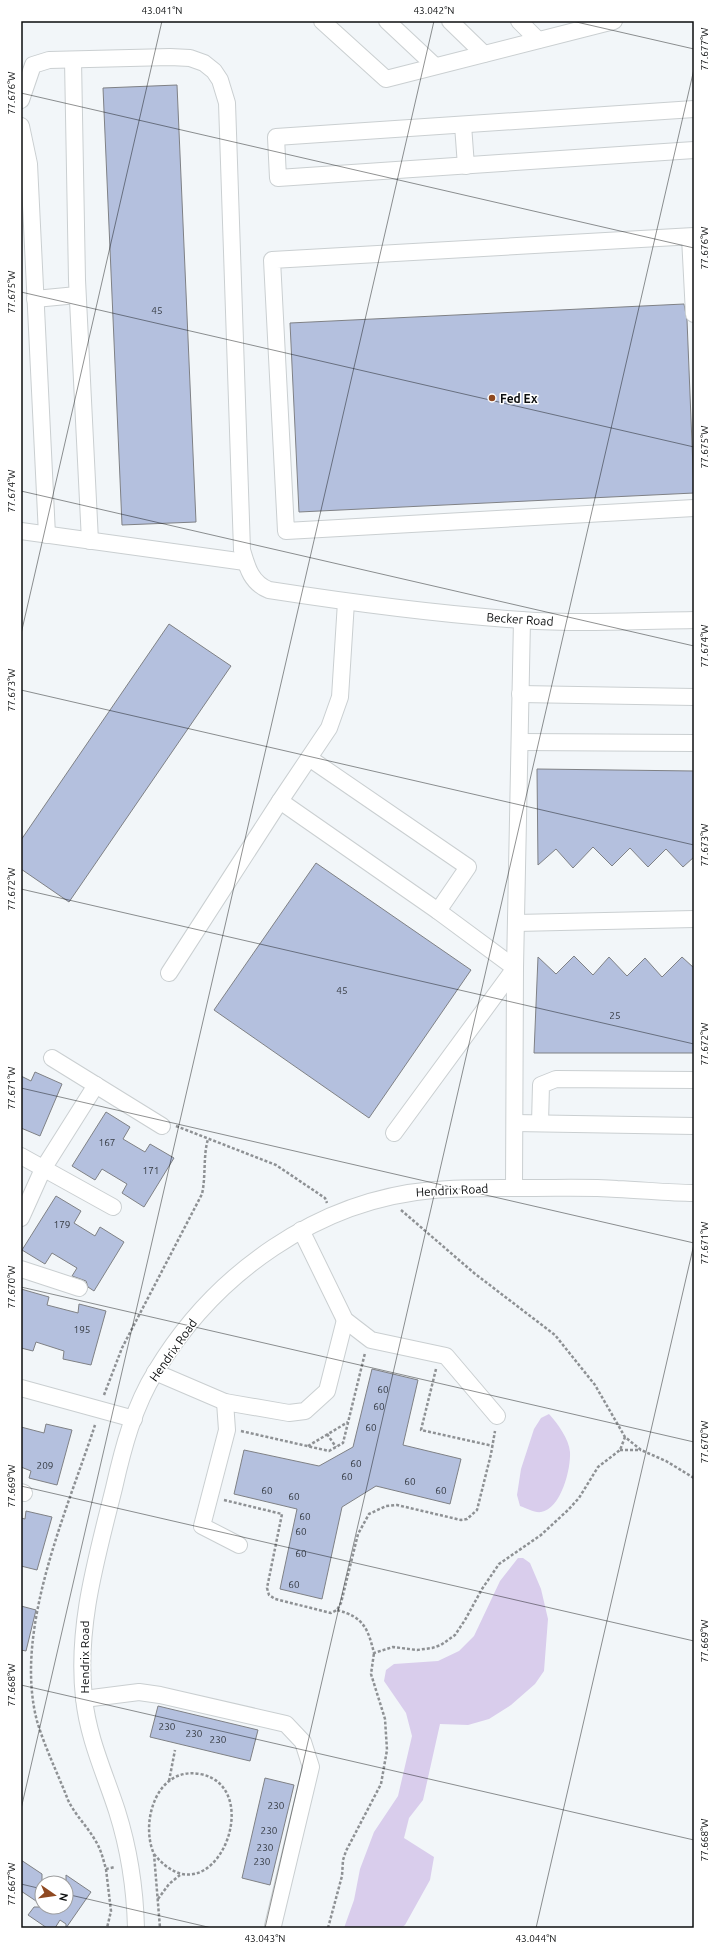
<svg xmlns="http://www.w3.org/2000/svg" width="715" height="1949" viewBox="0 0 715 1949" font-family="Ubuntu,sans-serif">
<rect width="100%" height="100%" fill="#f2f6f9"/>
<!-- water -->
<g fill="#d9cdec">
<path d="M549 1414C558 1424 569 1439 570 1452 571 1469 561 1509 541 1512 535 1513 526 1508 520 1506L517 1495 521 1469 534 1429 541 1418Z"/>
<polygon points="518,1558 523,1558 530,1563 541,1589 548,1619 544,1671 535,1684 511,1705 489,1719 468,1725 440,1724 423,1800 409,1818 404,1838 434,1857 430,1880 405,1925 401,1928 344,1928 354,1900 360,1869 374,1832 398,1796 412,1736 406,1713 384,1681 386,1670 394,1664 438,1661 459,1651 474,1636 500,1581"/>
</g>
<!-- building -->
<g fill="#b4c0de" stroke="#7f8185">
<polygon points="177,85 196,522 122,525 103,88"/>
<polygon points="684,304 687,320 694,493 299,512 290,323"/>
<polygon points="169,624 231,666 69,902 21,869 21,840"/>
<polygon points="537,769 694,771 694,857 683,867 666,849 648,867 630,848 612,866 593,847 573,868 556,849 538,865"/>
<polygon points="316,863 471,970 369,1118 214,1010"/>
<polygon points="574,956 593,975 609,957 627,976 645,958 662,977 682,957 694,968 694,1053 534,1053 538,957 556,974"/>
<polygon points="35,1072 62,1084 40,1136 21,1128 21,1076 31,1081"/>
<polygon points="106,1112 130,1127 123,1139 145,1152 150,1144 174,1158 144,1207 122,1193 127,1184 102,1169 95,1180 72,1166"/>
<polygon points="56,1196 81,1211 74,1223 95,1236 100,1227 124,1242 94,1291 88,1287 86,1281 72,1276 77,1268 52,1253 45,1264 22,1250"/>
<polygon points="21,1289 49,1297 47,1305 78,1313 79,1304 106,1311 91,1365 63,1359 64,1351 36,1342 33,1351 21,1348"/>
<polygon points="372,1369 418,1380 403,1445 461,1459 450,1504 376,1486 342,1507 322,1599 280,1589 297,1509 234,1494 244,1450 319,1466 353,1447"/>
<polygon points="46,1424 72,1430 57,1485 29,1478 31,1471 21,1467 21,1427 44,1433"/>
<polygon points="26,1511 52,1517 37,1570 21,1566 21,1518 25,1519"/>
<polygon points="21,1606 36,1610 26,1651 21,1650"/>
<polygon points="158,1706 258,1730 250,1761 150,1737"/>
<polygon points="265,1778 294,1785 270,1885 242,1878"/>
<polygon points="21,1860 42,1874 42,1905 21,1891"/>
<polygon points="66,1875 91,1892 66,1928 66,1924 60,1920 55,1928 47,1928 28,1915 34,1907 66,1907"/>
</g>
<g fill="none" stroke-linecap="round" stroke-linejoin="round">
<defs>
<g id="minor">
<polyline points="322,21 386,79 614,21"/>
<polyline points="387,21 435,66"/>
<polyline points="450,21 484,54"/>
<polyline points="519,21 538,40"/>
<polyline points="73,60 77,280 90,541"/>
<path d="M21 100 33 65 49 60 170 57 190 58 204 63 214 71 220 80 227 103 242 550C247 567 251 583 269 590 353 603 437 614 521 620 579 624 637 621 694 620"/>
<polyline points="694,109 276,137 278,178 694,150"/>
<polyline points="463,125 466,166"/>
<polyline points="21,126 29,164 47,535"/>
<polyline points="694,236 272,260 286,531 694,508"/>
<polyline points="690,237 694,314"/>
<polyline points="35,299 77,295"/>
<polyline points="21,531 245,562"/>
<polyline points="520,694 694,697"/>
<polyline points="520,742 694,743"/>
<polyline points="309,758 468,867 438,911"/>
<polyline points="280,801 438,911 515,968 394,1133"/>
<polyline points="516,923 694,919"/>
<polyline points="169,973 280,801 329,728 340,697 346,602"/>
<polyline points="52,1058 162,1126"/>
<polyline points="515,1123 694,1126"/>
<polyline points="540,1123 541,1085 556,1079 694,1080"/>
<polyline points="21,1156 113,1207"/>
<polyline points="514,1188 515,968 522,620"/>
<polyline points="21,1218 43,1169 96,1085"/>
<polyline points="301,1230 345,1320 371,1340 446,1356 497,1416"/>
<polyline points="21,1269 79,1288"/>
<polyline points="155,1372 225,1402 289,1413 305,1411 327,1391 345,1320"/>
<polyline points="21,1388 134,1419"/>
<polyline points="225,1402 227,1430 202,1526 239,1545"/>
<polyline points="21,1492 24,1493"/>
<polyline points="84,1699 139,1692 160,1695 286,1724 303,1742 311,1767 273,1926"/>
<path d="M136 1928C135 1888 129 1849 117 1811 105 1774 88 1738 84 1698 76 1626 97 1557 114 1488 123 1448 134 1406 156 1371 215 1273 318 1200 433 1190 467 1187 501 1188 534 1188 562 1188 590 1187 617 1189 643 1190 668 1193 694 1193"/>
</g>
</defs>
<!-- minor casing -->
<use href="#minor" stroke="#cacfd1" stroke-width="18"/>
<!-- path -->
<g stroke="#8e9194" stroke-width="2.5" stroke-dasharray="3 2" stroke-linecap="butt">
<polyline points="176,1126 276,1165 325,1198 327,1203"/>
<polyline points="401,1210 474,1273 555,1335 595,1385 625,1437 641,1450 666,1461 694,1478"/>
<polyline points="436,1369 421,1430 493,1446"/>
<path d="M104 1395 122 1348 202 1194C206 1176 203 1156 208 1139"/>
<path d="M95 1425C67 1511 13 1630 37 1721 45 1748 58 1774 68 1800 75 1815 87 1826 95 1840 101 1849 103 1859 106 1869L115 1867"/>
<polyline points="241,1431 329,1451 343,1443 365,1353"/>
<polyline points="327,1434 336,1447"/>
<polyline points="308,1446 348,1422"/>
<polyline points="620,1450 641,1450"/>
<polyline points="224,1500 282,1514 267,1588 269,1595 275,1599 331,1613 337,1610 341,1603 358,1534 369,1514 386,1506 397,1505 461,1520 467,1519 477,1510 491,1454 495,1431"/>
<path d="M337 1610C364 1617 368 1629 374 1653L393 1647 417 1650 432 1648 441 1645 455 1635 465 1620 482 1589 499 1564 541 1535 568 1510 579 1498 598 1467 620 1450 625 1437"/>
<polyline points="169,1781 175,1750"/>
<path d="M154 1854C212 1926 269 1787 200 1774 156 1766 140 1823 154 1854L160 1928"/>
<polyline points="106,1869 111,1911 107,1928"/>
<polyline points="158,1899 169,1884 180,1875"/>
<polyline points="328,1928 342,1876 343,1860 346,1851 381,1784 387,1750 385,1719 371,1674 374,1653"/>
</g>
<!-- minor -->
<use href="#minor" stroke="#fff" stroke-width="16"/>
</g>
<!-- ticks -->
<path fill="none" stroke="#0b0d0e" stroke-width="1" stroke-opacity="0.45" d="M572 21 694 49M21 93 694 248M21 292 694 447M21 491 694 646M21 634 162 21M21 690 694 845M21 889 694 1044M21 1088 694 1243M21 1287 694 1442M21 1486 694 1641M21 1685 694 1840M21 1809 434 21M21 1884 42 1889M66 1894 212 1928M265 1928 694 69M536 1928 694 1244"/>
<!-- markers -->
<circle fill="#8f4921" stroke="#fff" stroke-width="1.5" cx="492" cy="398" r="4"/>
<g text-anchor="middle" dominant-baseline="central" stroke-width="3" stroke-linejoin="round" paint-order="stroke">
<!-- number labels -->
<g font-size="10" fill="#353a42">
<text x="157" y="310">45</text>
<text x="342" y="990">45</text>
<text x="615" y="1015">25</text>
<text x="107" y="1142">167</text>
<text x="151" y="1170">171</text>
<text x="62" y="1224">179</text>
<text x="82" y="1329">195</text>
<text x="383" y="1389">60</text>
<text x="379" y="1406">60</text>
<text x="371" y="1427">60</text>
<text x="356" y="1463">60</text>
<text x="45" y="1465">209</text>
<text x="347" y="1476">60</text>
<text x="410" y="1481">60</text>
<text x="267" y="1490">60</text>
<text x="441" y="1490">60</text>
<text x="294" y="1496">60</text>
<text x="305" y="1516">60</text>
<text x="301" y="1531">60</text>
<text x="301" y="1553">60</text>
<text x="294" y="1584">60</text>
<text x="167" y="1726">230</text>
<text x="194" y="1733">230</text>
<text x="218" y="1739">230</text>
<text x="276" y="1805">230</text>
<text x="269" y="1830">230</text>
<text x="265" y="1847">230</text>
<text x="262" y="1861">230</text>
</g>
<!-- poi labels -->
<g font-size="12" font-weight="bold" fill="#0b0d0e" stroke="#fff" text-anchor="start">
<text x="500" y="398">Fed Ex</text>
</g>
<!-- street labels -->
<g font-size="12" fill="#0b0d0e" stroke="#fff">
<text transform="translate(520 619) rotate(4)">Becker Road</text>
<text transform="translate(452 1190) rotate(-3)">Hendrix Road</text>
<text transform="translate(173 1350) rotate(-55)">Hendrix Road</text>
<text transform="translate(84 1657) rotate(-90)">Hendrix Road</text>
</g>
</g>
<!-- border -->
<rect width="715" height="1949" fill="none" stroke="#ffffff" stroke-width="44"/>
<!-- north arrow -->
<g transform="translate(54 1895) rotate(103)"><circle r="19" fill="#ffffff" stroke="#9d9e9f"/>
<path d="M0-3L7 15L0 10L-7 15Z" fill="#8f4921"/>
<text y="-6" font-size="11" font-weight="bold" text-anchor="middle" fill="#0b0d0e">N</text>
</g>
<rect x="22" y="22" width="671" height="1905" fill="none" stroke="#0b0d0e" stroke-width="1.5"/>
<g font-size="10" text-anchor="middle" fill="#0b0d0e">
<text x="162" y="14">43.041°N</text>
<text x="434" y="14">43.042°N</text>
<text transform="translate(704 49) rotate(-90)" y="4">77.677°W</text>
<text transform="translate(11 93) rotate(-90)" y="4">77.676°W</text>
<text transform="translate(704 248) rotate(-90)" y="4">77.676°W</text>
<text transform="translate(11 292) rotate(-90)" y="4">77.675°W</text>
<text transform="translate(704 447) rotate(-90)" y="4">77.675°W</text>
<text transform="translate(11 491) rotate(-90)" y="4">77.674°W</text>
<text transform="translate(704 646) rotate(-90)" y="4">77.674°W</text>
<text transform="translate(11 690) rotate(-90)" y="4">77.673°W</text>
<text transform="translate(704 845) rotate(-90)" y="4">77.673°W</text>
<text transform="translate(11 889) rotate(-90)" y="4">77.672°W</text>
<text transform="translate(704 1044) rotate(-90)" y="4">77.672°W</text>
<text transform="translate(11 1088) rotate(-90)" y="4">77.671°W</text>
<text transform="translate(704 1243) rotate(-90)" y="4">77.671°W</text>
<text transform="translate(11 1287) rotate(-90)" y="4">77.670°W</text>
<text transform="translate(704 1442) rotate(-90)" y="4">77.670°W</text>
<text transform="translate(11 1486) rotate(-90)" y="4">77.669°W</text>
<text transform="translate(704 1641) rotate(-90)" y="4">77.669°W</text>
<text transform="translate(11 1685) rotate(-90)" y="4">77.668°W</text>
<text transform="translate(704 1840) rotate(-90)" y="4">77.668°W</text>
<text transform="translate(11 1884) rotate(-90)" y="4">77.667°W</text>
<text x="265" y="1942">43.043°N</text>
<text x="536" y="1942">43.044°N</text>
</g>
</svg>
